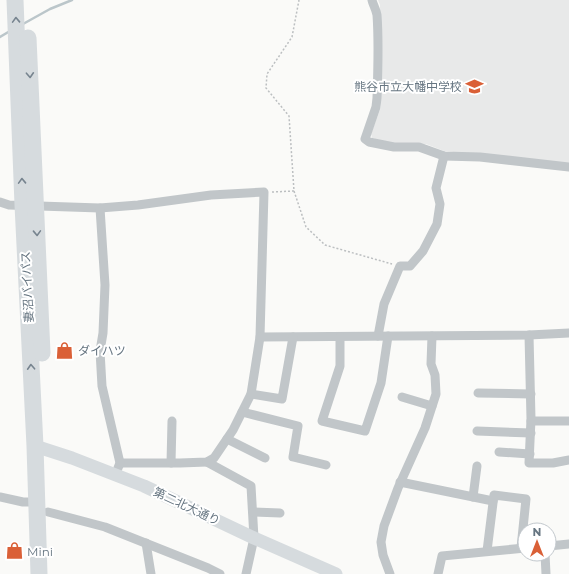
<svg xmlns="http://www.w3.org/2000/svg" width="569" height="574" viewBox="0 0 569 574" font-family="Montserrat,'Noto Sans JP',sans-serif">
<rect width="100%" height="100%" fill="#fafaf8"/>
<!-- built -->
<polygon fill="#e8e9e9" points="378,0 569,0 569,164 444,151 426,144 389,143 372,138 371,134 381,107 381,65 380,5"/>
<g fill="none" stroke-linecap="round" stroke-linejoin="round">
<!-- stream -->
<g stroke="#bbc6ca" stroke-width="2.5">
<polyline points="23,24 50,9 72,0"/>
<polyline points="0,37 10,31"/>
</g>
<!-- path -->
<g stroke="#bcbfc1" stroke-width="1.5" stroke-dasharray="2 2" stroke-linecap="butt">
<polyline points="294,191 306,227 325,245 392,264"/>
<polyline points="272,192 294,191 289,116 266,88 267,74 292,37 299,0"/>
</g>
<!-- street -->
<g stroke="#c1c6c9" stroke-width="9">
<path d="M372 0C373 5 376 9 377 15 379 42 378 70 377 98L376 107 365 139 369 142 394 147H419L444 156 480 157 569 167"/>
<polyline points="0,202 9,205 100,208 138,205 211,195 264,192 260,337 251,394 233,430 214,458 207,462 180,463 120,463"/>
<polyline points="100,208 105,285 103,333 100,351 102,386 120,463 118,468"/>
<polyline points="529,335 531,419 529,463 553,463 569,460"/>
<polyline points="378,336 384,304 400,266 410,266 423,251 437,224 440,204 436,188 444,156"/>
<polyline points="260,337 529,335 569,333"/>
<polyline points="340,337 340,366 322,421 365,431 381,383 388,336"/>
<polyline points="478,393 531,394"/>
<polyline points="251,394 282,399 293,337"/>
<polyline points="402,397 432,406"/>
<polyline points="242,412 298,426 293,457 326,465"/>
<polyline points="531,421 569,421"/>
<polyline points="477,431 531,433"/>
<polyline points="227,439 265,458"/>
<polyline points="499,452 530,454"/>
<polyline points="207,462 251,486 254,538 246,574"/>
<polyline points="171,463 172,421"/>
<polyline points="400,482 493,501"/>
<polyline points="0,497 23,502 36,502"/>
<polyline points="473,497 477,466"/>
<polyline points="48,512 105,527 208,568 220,574"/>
<polyline points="253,512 280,513"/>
<polyline points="146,543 151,574"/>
<polyline points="549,546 569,544"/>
<polyline points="487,551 494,495 526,499 521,548"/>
<polyline points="545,554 546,574"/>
<polyline points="390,574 383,555 381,542 384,526 398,488 425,428 436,394 435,375 431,364 432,336"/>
<polyline points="438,574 442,556 525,548"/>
</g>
<!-- secondary -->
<polyline stroke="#d6dbde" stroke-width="13" points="35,446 72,458 144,486 254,538 336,574"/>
<!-- highway -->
<g stroke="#d6dbde" stroke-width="17">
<polyline points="15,0 23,205 35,446 39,574"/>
<polyline points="28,38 42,353"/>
</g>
</g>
<!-- one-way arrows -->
<defs><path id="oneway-chevron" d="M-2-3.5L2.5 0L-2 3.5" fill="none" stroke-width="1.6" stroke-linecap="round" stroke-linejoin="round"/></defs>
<g stroke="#77848f">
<use href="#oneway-chevron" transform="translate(16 20) rotate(-92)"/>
<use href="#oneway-chevron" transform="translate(30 75) rotate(87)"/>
<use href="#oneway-chevron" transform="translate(22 181) rotate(-92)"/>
<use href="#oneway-chevron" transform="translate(37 233) rotate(88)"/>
<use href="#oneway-chevron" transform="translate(31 367) rotate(-93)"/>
</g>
<!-- icons -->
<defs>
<symbol id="school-bare" viewBox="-9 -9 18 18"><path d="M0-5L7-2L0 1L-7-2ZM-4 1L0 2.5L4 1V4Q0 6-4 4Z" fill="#da6037" stroke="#fff" stroke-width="2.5" paint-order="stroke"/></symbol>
<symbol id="shop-bare" viewBox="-9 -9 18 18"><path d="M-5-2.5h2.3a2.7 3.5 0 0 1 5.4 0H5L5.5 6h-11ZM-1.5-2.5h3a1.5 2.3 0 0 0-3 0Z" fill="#da6037" stroke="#fff" stroke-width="2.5" paint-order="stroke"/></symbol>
</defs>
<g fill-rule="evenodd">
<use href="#school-bare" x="462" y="74" width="25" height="25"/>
<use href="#shop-bare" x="52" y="338" width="25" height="25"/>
<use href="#shop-bare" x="2" y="538" width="25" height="25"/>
</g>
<g text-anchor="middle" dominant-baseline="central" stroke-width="4" stroke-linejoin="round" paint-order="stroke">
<!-- poi labels -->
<g font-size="12" fill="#667581" stroke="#fff" text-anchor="start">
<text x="462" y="86" text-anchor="end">熊谷市立大幡中学校</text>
<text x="78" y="350">ダイハツ</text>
<text x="27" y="551">Mini</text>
</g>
<!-- street labels -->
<g font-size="12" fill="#667581" stroke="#fff">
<text transform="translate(27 287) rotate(-93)">妻沼バイパス</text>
<text transform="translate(187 506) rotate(25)">第二北大通り</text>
</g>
</g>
<!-- north arrow -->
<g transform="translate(537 542)"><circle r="19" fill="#ffffff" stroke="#c2c8cd"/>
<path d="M0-3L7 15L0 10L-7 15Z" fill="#da6037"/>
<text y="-6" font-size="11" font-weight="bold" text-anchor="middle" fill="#667581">N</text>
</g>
</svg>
